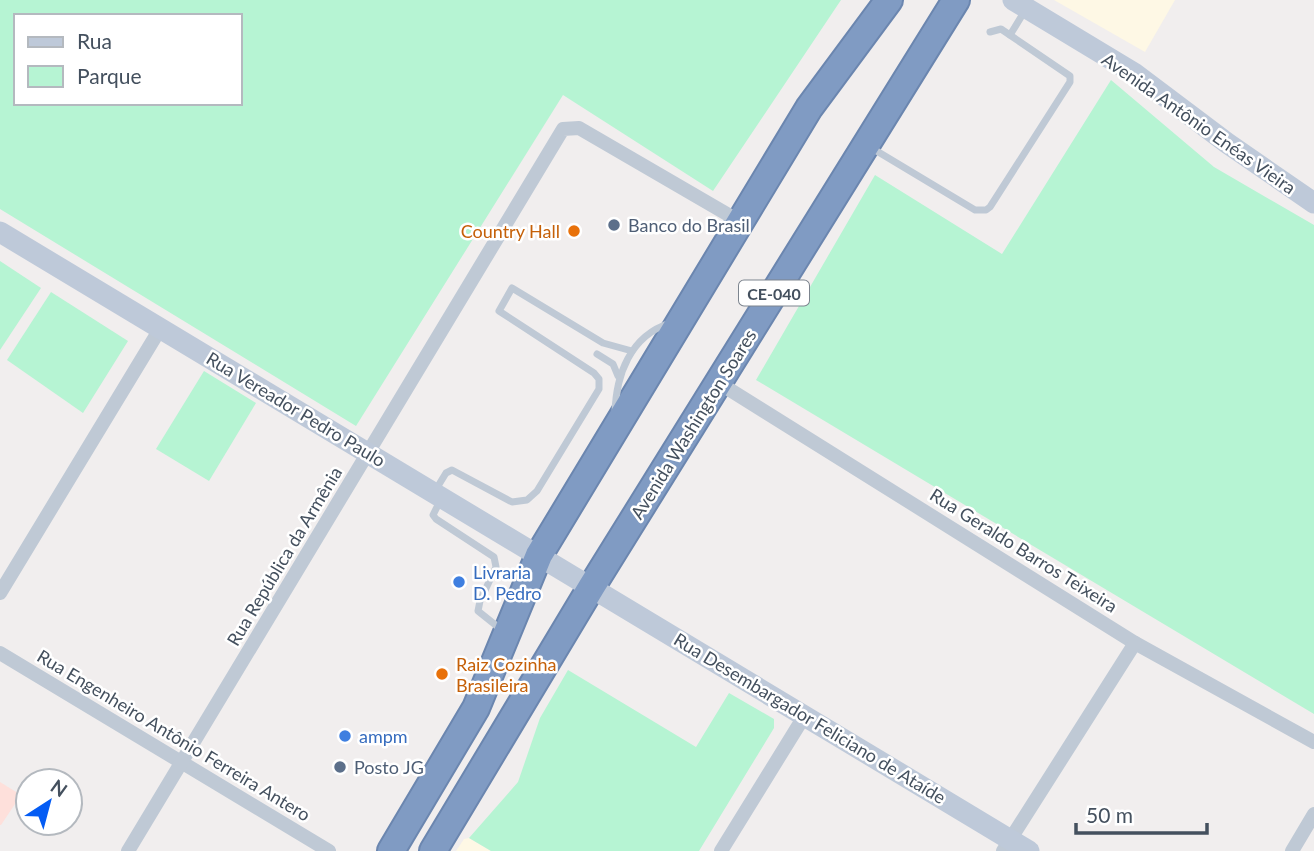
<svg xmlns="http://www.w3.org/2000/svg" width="1314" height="851" viewBox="0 0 1314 851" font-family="Lato,sans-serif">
<rect width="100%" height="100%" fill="#f1eeee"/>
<!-- commercial -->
<g fill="#fef8e5">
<polygon points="1054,0 1175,0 1145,52"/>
<polygon points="469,838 491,851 456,851 464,839"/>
</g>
<!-- medical -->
<polygon fill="#fee0db" points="0,782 21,795 1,825 0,825"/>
<!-- green -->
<g fill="#b6f4d3" fill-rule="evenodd">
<path d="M0 0H841L713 191 563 95 356 426 0 209ZM16 16H240V103H16Z"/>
<polygon points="1111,80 1214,167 1314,225 1314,714 756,380 875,175 1002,254"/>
<polygon points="0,261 41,288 0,350"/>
<polygon points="51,292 128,341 83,413 7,360"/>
<polygon points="204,371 256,403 209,481 156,449"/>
<polygon points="568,670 696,747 729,693 774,719 774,728 699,851 491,851 469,838 518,782 540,718"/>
</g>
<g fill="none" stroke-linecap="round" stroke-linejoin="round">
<defs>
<g id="highway">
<polyline points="391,851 476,708 539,555 809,108 889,0"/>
<polyline points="433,851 592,586 956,0"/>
</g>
</defs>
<!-- highway casing -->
<use href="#highway" stroke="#6b86af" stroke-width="30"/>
<!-- lane -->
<g stroke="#bfc9d5" stroke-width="7">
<polyline points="1010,35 1026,9"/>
<polyline points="870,147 975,210 986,210 990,207 1070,82 1070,76 1001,29 990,32"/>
<polyline points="597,354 613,364 618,376"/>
<path d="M615 413C616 375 630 336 670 323"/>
<polyline points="435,491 446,473 452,470 512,502 527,500 537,491 599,389 599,379 594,373 499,311 512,288 603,343 632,351"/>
<polyline points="441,499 433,515 436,519 494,557 496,567 480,601 478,611 503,631"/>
</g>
<!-- street -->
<g stroke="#bfc9d5" stroke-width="14">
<polyline points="719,383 1135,643 1314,742"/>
<polyline points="0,593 160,329"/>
<polyline points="0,653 329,851"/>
<polyline points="128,851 563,129 579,128 739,221"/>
<polyline points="721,851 805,715"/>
<polyline points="1003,851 1135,643"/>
<polyline points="1292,851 1314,814"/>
</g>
<!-- secondary -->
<g stroke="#bec9d9" stroke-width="21">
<polyline points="1013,0 1134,73 1227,143 1314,203"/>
<polyline points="0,232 1029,851"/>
</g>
<!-- highway -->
<use href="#highway" stroke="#809bc3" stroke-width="26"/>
</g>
<!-- markers -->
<g fill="#5c6f8a" stroke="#fff" stroke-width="2.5">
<circle cx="614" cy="225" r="7"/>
<circle cx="340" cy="767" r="7"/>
</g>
<g fill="#e8710a" stroke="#fff" stroke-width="2.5">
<circle cx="574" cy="231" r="7"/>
<circle cx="442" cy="674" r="7"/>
</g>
<g fill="#3f7fe0" stroke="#fff" stroke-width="2.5">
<circle cx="459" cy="582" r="7"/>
<circle cx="345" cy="736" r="7"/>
</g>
<g text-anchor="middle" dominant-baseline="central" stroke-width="5" stroke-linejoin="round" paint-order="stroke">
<!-- shield labels -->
<rect fill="#fff" stroke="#7c848e" stroke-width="2" x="739" y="280.5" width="70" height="25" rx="5"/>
<g font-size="16" font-weight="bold" fill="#44505e">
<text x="774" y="293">CE-040</text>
</g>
<!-- street labels -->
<g font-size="18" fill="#44505e" stroke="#fff">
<text transform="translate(1199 123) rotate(35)">Avenida Antônio Enéas Vieira</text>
<text transform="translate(296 409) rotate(31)">Rua Vereador Pedro Paulo</text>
<text transform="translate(693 424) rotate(-58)">Avenida Washington Soares</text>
<text transform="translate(1024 550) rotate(32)">Rua Geraldo Barros Teixeira</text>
<text transform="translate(284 556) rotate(-59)">Rua República da Armênia</text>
<text transform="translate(810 718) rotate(31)">Rua Desembargador Feliciano de Ataíde</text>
<text transform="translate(174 735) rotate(31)">Rua Engenheiro Antônio Ferreira Antero</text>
</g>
<!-- service labels -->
<g font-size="18" fill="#4e5e75" stroke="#fff" text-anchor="start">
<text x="628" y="225">Banco do Brasil</text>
<text x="354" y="767">Posto JG</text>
</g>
<!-- food labels -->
<g font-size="18" fill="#c56008" stroke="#fff" text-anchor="end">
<text x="560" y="231">Country Hall</text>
<text x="456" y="664" text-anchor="start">Raiz Cozinha<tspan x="456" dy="21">Brasileira</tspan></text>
</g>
<!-- shop labels -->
<g font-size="18" fill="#366cbe" stroke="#fff" text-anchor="start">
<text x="473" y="572">Livraria<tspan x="473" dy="21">D. Pedro</tspan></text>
<text x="359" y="736">ampm</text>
</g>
</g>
<!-- legend -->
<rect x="14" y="14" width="228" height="91" fill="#ffffff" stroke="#b4b9bf" stroke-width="2"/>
<rect x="28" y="37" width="35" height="10" fill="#bec9d9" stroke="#b4b9bf" stroke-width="2"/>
<text x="77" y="49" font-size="21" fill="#44505e">Rua</text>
<rect x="28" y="66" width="35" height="21" fill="#b6f4d3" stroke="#b4b9bf" stroke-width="2"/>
<text x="77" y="84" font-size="21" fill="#44505e">Parque</text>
<!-- north arrow -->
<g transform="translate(49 802) rotate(36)"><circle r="33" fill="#ffffff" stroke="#b4b9bf" stroke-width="2"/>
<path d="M0-5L12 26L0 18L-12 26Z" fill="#045cf4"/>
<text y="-10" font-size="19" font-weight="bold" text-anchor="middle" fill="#44505e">N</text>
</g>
<!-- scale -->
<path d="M1076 823v10h131v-10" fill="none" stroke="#44505e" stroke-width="3.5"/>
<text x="1086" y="823" font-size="21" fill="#44505e" stroke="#ffffff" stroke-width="5" paint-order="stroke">50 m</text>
</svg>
